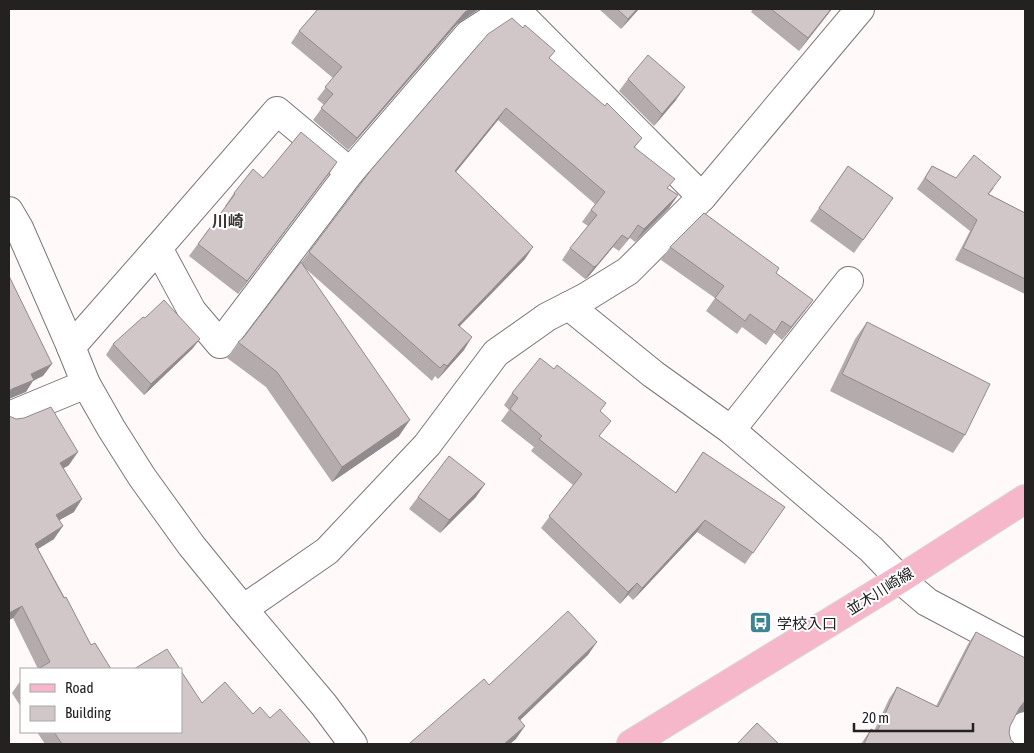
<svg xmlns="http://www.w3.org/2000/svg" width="1034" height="753" viewBox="0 0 1034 753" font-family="'Asap Condensed','Noto Sans JP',sans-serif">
<rect width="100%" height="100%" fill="#fff9fa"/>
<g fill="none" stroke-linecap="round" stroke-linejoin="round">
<defs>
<g id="minor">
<polyline points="515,9 702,197"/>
<polyline points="9,211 19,228 71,347 86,384 111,428 142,477 191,545 243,609 324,705 353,744"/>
<polyline points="158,248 192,311 220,344 350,172 469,34 508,9"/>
<polyline points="569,306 653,374 731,430 871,549 900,579 927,602 1025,654"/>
<polyline points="71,347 158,248 277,111 350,172"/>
<polyline points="9,416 86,384"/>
<polyline points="731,430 849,281"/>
<polyline points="243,609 327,551 427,445 496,353 547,317 586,297 628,271 702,197 860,9"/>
<polyline points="1016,744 1025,726"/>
</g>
<polyline id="major" points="631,744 900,579 1025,499"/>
</defs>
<!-- minor casing -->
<use href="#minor" stroke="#7d7577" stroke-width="30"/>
<!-- major casing -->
<use href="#major" stroke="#d8d7d7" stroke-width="30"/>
<!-- minor -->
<use href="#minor" stroke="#fff" stroke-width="28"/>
<!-- major -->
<use href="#major" stroke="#f7b7cb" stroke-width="28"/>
</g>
<!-- wall -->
<g fill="#b4abad">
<polygon points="318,9 479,9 457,24 348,150 313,120 324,105 317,99 333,78 291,43 299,31"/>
<polygon points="599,9 639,9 621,29"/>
<polygon points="753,9 832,9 799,51 751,12"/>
<polygon points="523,28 555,51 549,58 642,138 635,147 668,188 678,195 669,208 635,242 630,238 619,251 613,247 588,277 585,279 562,260 570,248 588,226 582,222 595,204 498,120 456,172 525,259 460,326 464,350 438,379 435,376 432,381 305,268 399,436 332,482 266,387 227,358 238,342 243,338 309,252"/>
<polygon points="628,79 676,100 654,126 619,91"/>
<polygon points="337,162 238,294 189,256 226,206 225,206 234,193 263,178"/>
<polygon points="848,166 893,198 854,253 810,221"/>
<polygon points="932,166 956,178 994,188 989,194 1025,213 1025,294 955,260 970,231 917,189"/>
<polygon points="670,247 776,273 813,300 804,312 782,340 774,333 766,345 742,327 737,334 706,311 715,298 661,260"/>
<polygon points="867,322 965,435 953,453 830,391 855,339"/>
<polygon points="200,339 192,349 144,395 106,355 113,344"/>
<polygon points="512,393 600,411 599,437 675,493 703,452 785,507 745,564 697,532 633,600 628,595 620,604 541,528 573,485 531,451 534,447 501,421 509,410 504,405"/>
<polygon points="9,416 69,465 64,468 74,512 59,520 54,539 38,549 91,645 111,669 38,669 13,618 9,620"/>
<polygon points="418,497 476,497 440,533 409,509"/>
<polygon points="976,632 1025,710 1017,713 1010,726 1009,733 1011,740 1015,744 861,744 871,729 874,731 889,699 897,687 936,706 968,644"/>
<polygon points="21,680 21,707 12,693"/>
<polygon points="202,703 253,714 270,718 311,744 45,744 37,732 181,732"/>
</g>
<!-- shaded-wall -->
<g fill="#928b8d">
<polygon points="470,9 479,9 457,24 348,150 357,138 465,12"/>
<polygon points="637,9 639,9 621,29 628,19"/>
<polygon points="831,9 832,9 799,51 808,38"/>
<polygon points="685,87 676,100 654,126 662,114"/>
<polygon points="506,108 498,120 447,183 455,171"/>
<polygon points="337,162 329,174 238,294 247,281"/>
<polygon points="678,195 669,208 635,242 644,229"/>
<polygon points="622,235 613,247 588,277 585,279 594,267"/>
<polygon points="533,247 525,259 449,337 458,325"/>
<polygon points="813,300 804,312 782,340 791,327"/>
<polygon points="472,337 464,350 438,379 447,366"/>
<polygon points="200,339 192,349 144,395 151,384"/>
<polygon points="52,364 43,376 33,381 26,392 9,399 9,391 31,374"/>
<polygon points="410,420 399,436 332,482 342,467"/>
<polygon points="78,452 69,465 51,476 60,463"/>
<polygon points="485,484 476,497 440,533 449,520"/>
<polygon points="82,499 74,512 47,527 56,515"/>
<polygon points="705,520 697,532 633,600 642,588"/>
<polygon points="63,526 54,539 26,556 35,544"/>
<polygon points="637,583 628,595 620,604 628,592"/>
<polygon points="22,606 13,618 9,620 9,613"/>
<polygon points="597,642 588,655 509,731 518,718"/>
<polygon points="1025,701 1025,711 1017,713 1020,707"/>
<polygon points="525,726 516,739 510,744 504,744"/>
</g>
<!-- building -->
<g fill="#d1c7c9" stroke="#928b8d">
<polygon points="318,9 470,9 465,12 357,138 321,108 333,94 325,87 342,67 299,31"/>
<polygon points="617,9 637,9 628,19"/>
<polygon points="771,9 831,9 808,38"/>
<polygon points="512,18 523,28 525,25 555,51 549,58 605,106 607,103 642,138 634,147 675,179 667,188 678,195 644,229 638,225 628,239 622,235 597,265 594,267 570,248 597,215 591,210 605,192 506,108 455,171 533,247 458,325 472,337 447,366 444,364 440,368 309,252 371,170 488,34"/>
<polygon points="648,55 685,87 662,114 628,79"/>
<polygon points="301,132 337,162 247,281 198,244 235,194 234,193 253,169 263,178"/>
<polygon points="974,155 1001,177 988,194 1025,213 1025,279 963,248 977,220 925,178 932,166 956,178"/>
<polygon points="848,166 893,198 863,240 819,208"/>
<polygon points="704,213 779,268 776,273 813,300 791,327 782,321 775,332 750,314 745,321 715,298 724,286 670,247"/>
<polygon points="301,262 410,420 342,467 277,372 238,342 243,338"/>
<polygon points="9,276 52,364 31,374 34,380 12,389 9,391"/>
<polygon points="164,300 200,339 151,384 113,344 143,317 145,318"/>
<polygon points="867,322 990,384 965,435 842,374"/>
<polygon points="540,358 554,369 557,365 606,403 600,411 611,421 599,436 676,493 703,452 785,507 753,553 705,520 642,588 637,583 628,592 549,516 582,474 539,439 542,436 510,409 518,398 512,393"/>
<polygon points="51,407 78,452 60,463 82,499 56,515 63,526 35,544 64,598 66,597 91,645 95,643 111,669 38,669 50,662 22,606 9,613 9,416 16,419 24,418"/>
<polygon points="449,456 485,484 449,520 418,497"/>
<polygon points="568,611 597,642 518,718 525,726 504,744 411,744 410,743 484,679 489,685"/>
<polygon points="976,632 1025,658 1025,701 1020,707 1010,726 1009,733 1011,740 1015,744 864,744 871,729 877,732 897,687 938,707"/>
<polygon points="167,649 180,669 134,669"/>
<polygon points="181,671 202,703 225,682 253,714 260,707 270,718 280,709 311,744 62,744 54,732 181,732"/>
<polygon points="757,723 779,744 737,744"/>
</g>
<!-- icons -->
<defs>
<symbol id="bus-square" viewBox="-11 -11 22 22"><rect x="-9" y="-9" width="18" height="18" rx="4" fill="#3e8390" stroke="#fff"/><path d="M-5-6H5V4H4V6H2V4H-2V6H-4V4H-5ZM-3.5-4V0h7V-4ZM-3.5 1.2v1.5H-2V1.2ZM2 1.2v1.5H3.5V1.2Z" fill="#fff"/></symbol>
</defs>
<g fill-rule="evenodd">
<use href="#bus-square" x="748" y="610" width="25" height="25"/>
</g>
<g text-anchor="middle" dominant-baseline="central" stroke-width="4" stroke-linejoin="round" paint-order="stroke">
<!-- street labels -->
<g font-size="15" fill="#242121" stroke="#fff">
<text transform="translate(880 591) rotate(-32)">並木川崎線</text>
</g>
<!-- poi labels -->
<g font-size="15" fill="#242121" stroke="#fff" text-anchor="start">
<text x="777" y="623">学校入口</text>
</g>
<!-- neighbourhood labels -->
<g font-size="16" font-weight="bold" fill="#3b3435" stroke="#fff">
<text x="228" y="221">川崎</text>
</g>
</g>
<!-- border -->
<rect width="1034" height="753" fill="none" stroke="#242121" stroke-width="20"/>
<!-- legend -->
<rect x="20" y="668" width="162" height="65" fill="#ffffff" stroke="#a7a6a6"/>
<rect x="30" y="684" width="25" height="8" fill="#f7b7cb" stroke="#a7a6a6"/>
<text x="65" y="693" font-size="15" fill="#242121">Road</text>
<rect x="30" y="706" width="25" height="15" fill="#d1c7c9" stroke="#a7a6a6"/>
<text x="65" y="718" font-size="15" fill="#242121">Building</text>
<!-- scale -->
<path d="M854 723v8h119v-8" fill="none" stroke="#242121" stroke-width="2.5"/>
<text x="862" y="723" font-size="15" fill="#242121" stroke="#ffffff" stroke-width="4" paint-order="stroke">20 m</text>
</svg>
